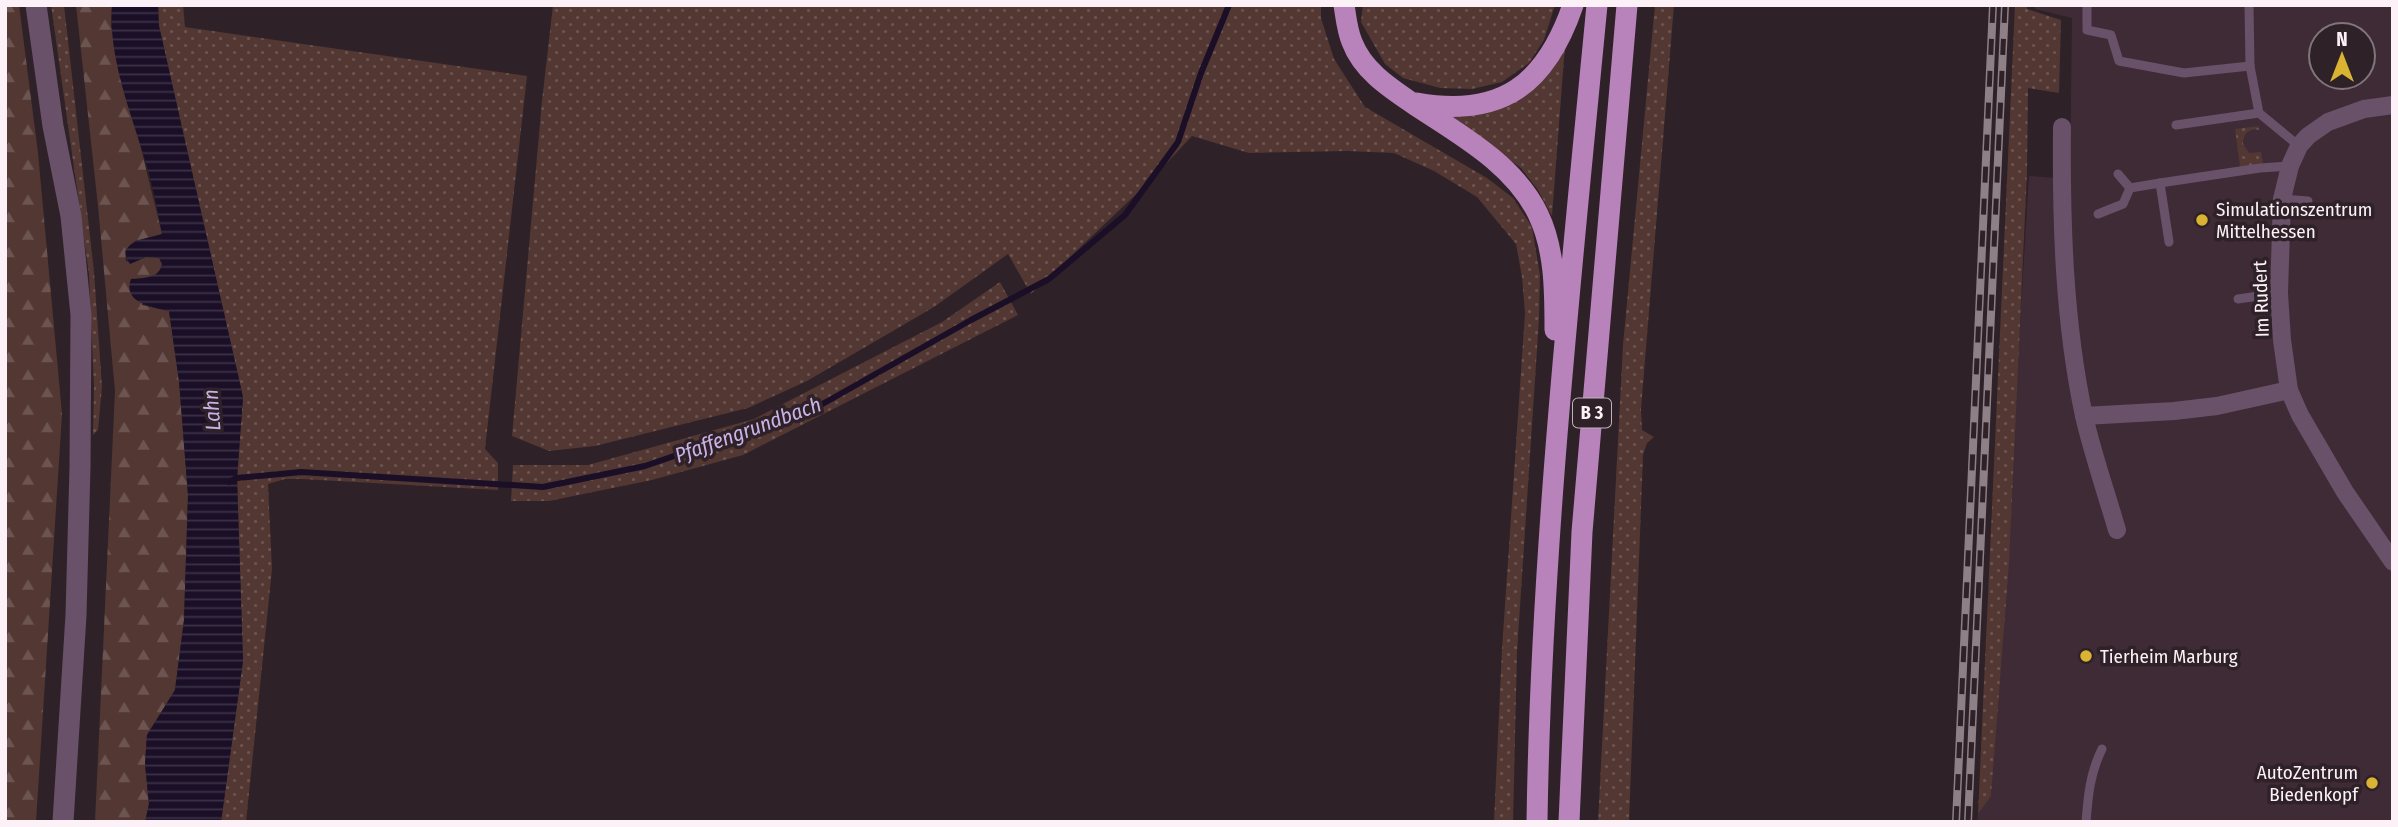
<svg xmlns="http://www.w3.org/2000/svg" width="2398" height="827" viewBox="0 0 2398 827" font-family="'Fira Sans Condensed',sans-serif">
<defs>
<pattern id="grass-dots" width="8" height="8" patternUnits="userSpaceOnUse" patternTransform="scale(1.75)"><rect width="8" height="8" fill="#523733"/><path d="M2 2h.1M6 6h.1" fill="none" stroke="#6c5451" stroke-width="1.8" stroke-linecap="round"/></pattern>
<pattern id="forest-firs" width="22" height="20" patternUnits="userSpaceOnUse" patternTransform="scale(1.75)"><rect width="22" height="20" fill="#523733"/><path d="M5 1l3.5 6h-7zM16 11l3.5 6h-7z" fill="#6c5451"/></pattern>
<pattern id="water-rules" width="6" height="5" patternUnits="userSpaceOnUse" patternTransform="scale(1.75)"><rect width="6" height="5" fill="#1a0f26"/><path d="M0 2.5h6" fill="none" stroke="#3c3246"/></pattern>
</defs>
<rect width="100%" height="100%" fill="#2f2128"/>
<!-- built -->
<path fill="#3f2b35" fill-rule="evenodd" d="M2035 5H2393V822H1977L1978 814 1991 795 2029 176 2070 179 2072 18 2035 9ZM2321 35H2363V77H2321Z"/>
<!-- grass -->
<g fill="url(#grass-dots)">
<polygon points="51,5 64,5 94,272 102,387 98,430 93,435 94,388 89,274"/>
<polygon points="158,5 183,5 185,27 527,76 485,449 498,463 498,490 302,479 285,479 268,484 272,569 246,822 221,822 243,661 237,478 243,397 159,26"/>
<polygon points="553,5 1321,5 1321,18 1334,59 1365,107 1487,178 1513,198 1532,227 1540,275 1539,319 1517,652 1513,822 1494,822 1502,649 1525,313 1522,277 1516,244 1477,197 1434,171 1394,153 1347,151 1249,153 1192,136 1150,181 1031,294 1008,254 934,307 807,381 748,408 595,446 549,451 512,436 542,101"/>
<polygon points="1363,5 1555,5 1544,40 1529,63 1502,82 1472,89 1440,88 1403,78 1385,64 1361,22"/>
<polygon points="1655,5 1674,5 1641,409 1642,430 1654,437 1647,443 1643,455 1629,822 1598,822 1623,345"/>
<polygon points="2015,5 2027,5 2027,9 2061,20 2059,93 2028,88 2027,172 2009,563 1991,796 1978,814"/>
<polygon points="1565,46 1552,216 1538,190 1521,168 1443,112 1481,107"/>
<path d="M2259 126V130C2249 128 2243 134 2243 144L2249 153 2261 152 2263 163 2240 167 2235 129Z"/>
<polygon points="1000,282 1018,315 743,455 652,480 549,501 511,501 513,465 588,465 754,419 942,322"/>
</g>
<!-- forest -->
<g fill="url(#forest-firs)">
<polygon points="5,5 19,5 38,153 62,414 36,822 5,822"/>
<path d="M76 5H112L111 26 162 234 135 241 125 251 126 261 132 263 146 257H159L162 264C160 275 154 276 143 278L142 305 169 311 179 381 188 495 184 620 175 690 147 735 145 764 149 804 145 822H95L115 391 98 206Z"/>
</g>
<!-- water -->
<path fill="url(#water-rules)" d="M112 5H158L159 26 243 397 237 478 243 661 221 822H145L149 804 145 764 147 735 175 690 184 620 188 495 179 381 169 311C153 307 122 303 131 279 144 278 159 279 162 264L159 258 146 257 130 264C115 241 147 239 162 234 158 213 154 191 148 170 133 117 108 61 112 5Z"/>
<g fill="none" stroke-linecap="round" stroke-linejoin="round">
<!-- stream -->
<polyline stroke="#1a0f26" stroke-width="6" points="229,482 237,478 301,472 543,487 645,466 819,406 971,320 1049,279 1125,215 1178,142 1201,73 1229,5"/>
<!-- service -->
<g stroke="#685169" stroke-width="9">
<polyline points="2087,5 2087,30 2111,35 2119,61 2184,73 2250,66"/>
<polyline points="2249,5 2250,66 2259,113 2299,146"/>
<polyline points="2176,125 2259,113"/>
<polyline points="2118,174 2130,188 2160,183"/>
<polyline points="2282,199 2308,201"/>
<polyline points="2098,214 2123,204 2130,188"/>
<polyline points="2169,242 2160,183 2260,168 2290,166"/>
<polyline points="2238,299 2279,293"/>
<path d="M2086 822C2088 796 2090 773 2102 749"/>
</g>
<!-- minor -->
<g stroke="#685169" stroke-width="18">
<polyline points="2393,105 2364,109 2328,122 2308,136 2299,146 2290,166 2282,199 2279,293 2282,340 2289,390 2300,415 2345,492 2393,562"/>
<path d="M2062 127C2061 223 2064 322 2084 416 2093 455 2106 492 2117 530"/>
<polyline points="2084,416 2174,411 2217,406 2289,390"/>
</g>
<!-- tertiary -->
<polyline stroke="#685169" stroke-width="21" points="36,5 53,126 71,216 81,315 80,467 76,615 63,822"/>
<!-- trunk -->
<g stroke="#b882ba" stroke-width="21">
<path d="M1344 5C1346 17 1347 30 1352 42 1363 71 1390 88 1415 105 1459 134 1514 164 1538 214 1555 249 1555 291 1555 330"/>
<path d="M1417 103C1502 118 1546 84 1573 5"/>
<path d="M1537 822C1541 549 1571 277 1597 5"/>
<polyline points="1569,822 1582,532 1627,5"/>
</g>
<defs>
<g id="rail">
<polyline points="1956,822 1993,5"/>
<polyline points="1968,822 2005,5"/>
</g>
</defs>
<!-- rail casing -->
<use href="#rail" stroke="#8d8187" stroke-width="8"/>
<!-- rail -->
<use href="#rail" stroke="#2f2128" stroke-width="5" stroke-dasharray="16" stroke-linecap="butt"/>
</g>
<!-- markers -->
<g fill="#dab333" stroke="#2f2128" stroke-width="2.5">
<circle cx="2202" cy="220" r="7"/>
<circle cx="2086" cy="656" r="7"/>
<circle cx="2372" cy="783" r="7"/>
</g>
<g text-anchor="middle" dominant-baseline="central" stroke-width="7" stroke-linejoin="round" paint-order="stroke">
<!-- shield labels -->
<rect fill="#2f2128" stroke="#beb3b8" stroke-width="2" x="1573" y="398.5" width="38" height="29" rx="5"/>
<g font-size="18" font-weight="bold" fill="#fbf1f6">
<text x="1592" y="413">B 3</text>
</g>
<!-- poi labels -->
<g font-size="19" fill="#fbf1f6" stroke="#2f2128" text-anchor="start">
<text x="2216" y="209">Simulationszentrum<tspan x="2216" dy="22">Mittelhessen</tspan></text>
<text x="2100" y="656">Tierheim Marburg</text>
<text x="2358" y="772" text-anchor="end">AutoZentrum<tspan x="2358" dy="22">Biedenkopf</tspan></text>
</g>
<!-- street labels -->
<g font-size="19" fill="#fbf1f6" stroke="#2f2128">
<text transform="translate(2261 299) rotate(-92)">Im Rudert</text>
</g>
<!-- water labels -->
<g font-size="21" font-style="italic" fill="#cab3e8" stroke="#2f2128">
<text transform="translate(212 410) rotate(-94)">Lahn</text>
<text transform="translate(748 430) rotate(-20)">Pfaffengrundbach</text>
</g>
</g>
<!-- border -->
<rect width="2398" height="827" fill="none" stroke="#fbf1f6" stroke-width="14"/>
<!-- north arrow -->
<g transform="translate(2342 56)"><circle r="33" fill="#2f2128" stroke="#81747a" stroke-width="2"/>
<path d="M0-5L12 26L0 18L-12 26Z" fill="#dab333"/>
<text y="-10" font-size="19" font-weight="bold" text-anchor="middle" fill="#fbf1f6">N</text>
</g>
</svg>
